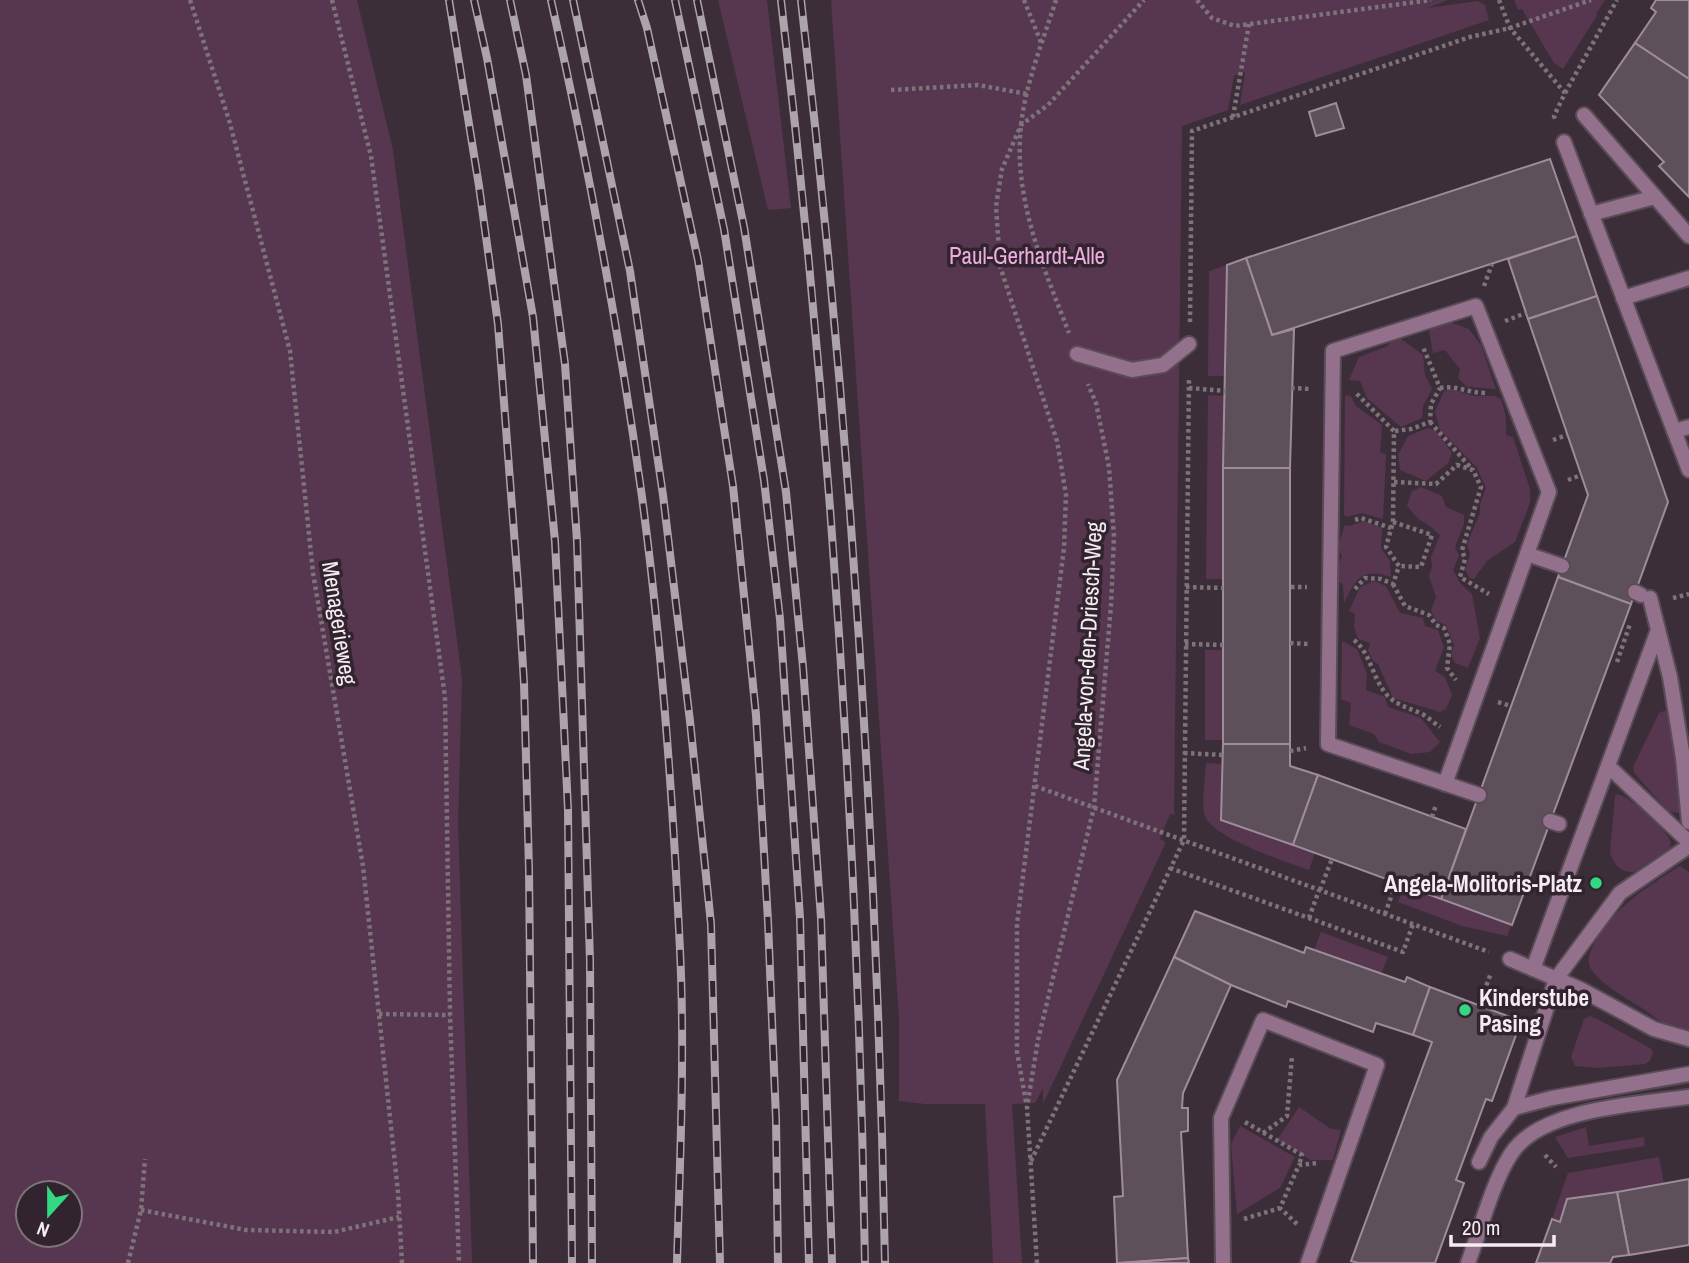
<svg xmlns="http://www.w3.org/2000/svg" width="1689" height="1263" viewBox="0 0 1689 1263" font-family="'Archivo Narrow',sans-serif">
<rect width="100%" height="100%" fill="#3b2e38"/>
<!-- green -->
<g fill="#56374f" fill-rule="evenodd">
<path d="M0 0H357L393 150 462 679 458 823 472 1263H0ZM70 1193V1235H28V1193Z"/>
<polygon points="718,0 767,0 791,208 768,210"/>
<polygon points="831,0 1448,0 1427,8 1478,1 1485,5 1489,20 1240,105 1245,72 1234,76 1228,110 1182,126 1174,815 1170,814 1160,839 1166,842 1043,1104 1043,1088 1035,1103 1012,1104 1022,1263 993,1263 985,1104 925,1104 899,1101 899,1019"/>
<polygon points="1514,0 1605,0 1596,14 1598,14 1563,69 1554,63 1522,9 1518,10"/>
<polygon points="1227,265 1225,376 1208,376 1209,271"/>
<polygon points="1450,322 1469,329 1481,345 1496,389 1467,387 1458,378 1460,369 1445,350 1433,353 1429,330"/>
<polygon points="1401,339 1423,355 1425,375 1432,389 1423,406 1422,418 1401,427 1367,398 1360,381 1349,380 1359,357 1388,346 1390,342"/>
<polygon points="1451,389 1474,396 1494,396 1501,399 1506,417 1506,435 1513,437 1530,489 1530,503 1515,542 1487,561 1474,579 1470,578 1465,570 1470,554 1467,544 1480,513 1480,504 1486,488 1477,468 1440,430 1435,412 1444,391"/>
<polygon points="1208,395 1225,396 1223,579 1206,579"/>
<polygon points="1345,395 1351,396 1356,406 1382,425 1380,452 1386,455 1383,519 1362,513 1347,517 1344,515"/>
<polygon points="1428,428 1436,431 1452,453 1448,463 1426,481 1400,470 1398,455 1408,436"/>
<path d="M1421 487 1442 496 1446 507 1464 515V524L1455 547 1459 555 1453 570 1460 583 1472 594 1480 638 1468 668 1455 663 1451 655 1454 645 1446 625 1436 621 1431 611 1436 597 1429 576 1432 567 1431 557 1440 535C1427 521 1418 523 1407 505L1412 491Z"/>
<path d="M1364 521 1382 528 1381 548 1390 561 1391 577C1361 567 1356 579 1344 603L1343 584 1338 582 1337 567 1342 557 1338 546 1345 525 1349 526Z"/>
<polygon points="1374,581 1386,586 1400,613 1423,618 1425,626 1438,630 1444,647 1435,671 1445,677 1452,695 1446,709 1440,712 1393,698 1378,664 1373,661 1368,650 1370,643 1358,639 1354,627 1355,614 1349,611 1360,587"/>
<polygon points="1342,641 1357,649 1367,674 1366,690 1385,697 1388,707 1421,718 1440,742 1430,752 1411,754 1379,742 1374,734 1349,725 1351,703 1341,699"/>
<rect x="1205" y="650" width="18" height="90"/>
<path d="M1664 711H1668C1671 715 1674 720 1675 725 1679 743 1687 799 1678 813L1669 812 1634 773 1633 767 1659 713Z"/>
<path d="M1206 763 1222 764 1221 819 1315 853 1309 870C1287 862 1208 837 1204 813 1202 797 1205 779 1206 763Z"/>
<path d="M1618 794C1633 799 1664 827 1671 842L1670 848 1634 872C1621 873 1614 865 1610 853L1615 795Z"/>
<path d="M1680 866 1689 872V1030C1674 1033 1654 1017 1642 1008 1629 1000 1592 979 1589 964 1587 955 1593 947 1597 939 1616 906 1648 886 1680 866Z"/>
<polygon points="1405,885 1512,925 1507,936 1462,926 1398,902"/>
<polygon points="1321,932 1388,957 1381,974 1314,950"/>
<polygon points="1590,1016 1599,1020 1650,1048 1653,1052 1650,1061 1645,1064 1597,1068 1575,1066 1571,1057 1584,1019"/>
<polygon points="1299,1107 1331,1129 1341,1130 1333,1160 1311,1160 1277,1140"/>
<polygon points="1240,1126 1295,1157 1280,1188 1237,1214 1231,1144"/>
<polygon points="1586,1127 1589,1146 1644,1137 1645,1146 1568,1158 1555,1137"/>
<polygon points="1659,1157 1664,1184 1568,1199 1560,1222 1552,1219 1568,1173"/>
</g>
<!-- building -->
<g fill="#5e505a" stroke="#9d8d99" stroke-width="2">
<polygon points="1656,0 1689,0 1689,79 1635,43 1656,12 1651,8"/>
<polygon points="1635,43 1689,79 1689,197 1659,166 1664,162 1599,95"/>
<polygon points="1336,103 1344,128 1316,136 1309,112"/>
<polygon points="1550,159 1577,236 1272,335 1246,258"/>
<polygon points="1577,236 1597,296 1528,319 1508,259"/>
<polygon points="1246,258 1272,335 1294,329 1290,468 1223,468 1227,265"/>
<polygon points="1597,296 1668,502 1631,604 1558,577 1588,495 1528,319"/>
<rect x="1223" y="468" width="67" height="276"/>
<polygon points="1558,577 1631,604 1512,925 1441,899"/>
<polygon points="1223,744 1290,744 1290,766 1318,775 1293,845 1221,820"/>
<polygon points="1318,775 1466,829 1441,899 1293,845"/>
<polygon points="1195,911 1304,953 1306,947 1405,982 1407,977 1430,987 1413,1035 1376,1023 1373,1032 1288,1001 1286,1007 1231,985 1174,957"/>
<polygon points="1174,957 1231,985 1183,1093 1182,1108 1188,1108 1188,1131 1181,1132 1188,1258 1117,1263 1114,1197 1123,1196 1117,1080"/>
<polygon points="1430,987 1521,1021 1492,1101 1486,1099 1456,1180 1464,1183 1435,1263 1358,1263 1351,1261 1432,1042 1413,1035"/>
<polygon points="1689,1179 1689,1245 1629,1255 1617,1192"/>
<polygon points="1617,1192 1629,1255 1613,1257 1610,1263 1536,1263 1552,1219 1560,1222 1567,1199"/>
<polygon points="1188,1258 1189,1263 1123,1263"/>
</g>
<g fill="none" stroke-linecap="round" stroke-linejoin="round">
<defs>
<g id="service">
<polyline points="1077,354 1132,370 1163,365 1189,344"/>
<polyline points="1527,554 1562,566"/>
<polyline points="1635,592 1641,595"/>
<polyline points="1445,784 1549,492 1476,306 1333,351 1328,744 1479,795"/>
<polyline points="1550,821 1559,824"/>
<polyline points="1223,1263 1221,1118 1263,1020 1377,1065 1308,1263"/>
</g>
<g id="pedestrian">
<polyline points="1584,115 1689,236"/>
<polyline points="1564,142 1689,470"/>
<polyline points="1591,214 1655,197"/>
<polyline points="1623,298 1689,278"/>
<polyline points="1674,431 1689,427"/>
<polyline points="1650,598 1670,677 1683,758 1689,822"/>
<polyline points="1608,766 1689,842"/>
<polyline points="1510,959 1580,989 1654,1029 1689,1039"/>
<polyline points="1533,969 1658,630"/>
<polyline points="1514,1108 1556,979 1620,893 1689,846"/>
<polyline points="1479,1162 1491,1137 1514,1108 1552,1098 1689,1074"/>
</g>
<path id="minor" d="M1468 1263C1480 1231 1493 1181 1511 1154 1540 1108 1639 1104 1689 1097"/>
</defs>
<!-- service casing -->
<use href="#service" stroke="#594c56" stroke-width="18"/>
<!-- pedestrian casing -->
<use href="#pedestrian" stroke="#594c56" stroke-width="18"/>
<!-- minor casing -->
<use href="#minor" stroke="#594c56" stroke-width="18"/>
<!-- path -->
<g stroke="#7e737b" stroke-width="4.5" stroke-dasharray="3.5 3.5" stroke-linecap="butt">
<polyline points="190,0 229,120 290,351 313,573 363,866 398,1192 402,1263"/>
<polyline points="332,0 371,156 445,697 450,1015 459,1263"/>
<polyline points="1024,0 1042,45"/>
<path d="M1056 0C1043 41 1026 82 1021 125 1013 198 1043 266 1069 333"/>
<polyline points="1197,0 1212,18 1235,26 1431,0"/>
<polyline points="1499,0 1510,28 1565,93 1554,116 1556,121"/>
<polyline points="891,90 978,85 1027,94"/>
<polyline points="1565,93 1617,0"/>
<polyline points="1233,117 1249,24"/>
<polyline points="1484,286 1492,264"/>
<polyline points="1505,321 1526,313"/>
<polyline points="1190,322 1192,131 1470,37 1510,28 1591,0"/>
<polyline points="1189,388 1225,391"/>
<polyline points="1291,388 1311,389"/>
<path d="M1440 388C1456 385 1469 393 1486 393"/>
<polyline points="1430,422 1471,468"/>
<polyline points="1395,431 1411,429 1430,422 1431,404 1440,388 1423,347"/>
<polyline points="1553,440 1567,435"/>
<polyline points="1568,480 1581,475"/>
<polyline points="1394,482 1436,484 1457,465 1473,470 1481,487 1462,550 1465,559 1460,577 1489,594"/>
<polyline points="1355,520 1361,518 1391,528"/>
<polyline points="1393,522 1432,535 1421,567 1399,566"/>
<polyline points="1393,584 1405,606 1429,615 1436,625 1444,628 1450,644 1447,668 1456,680"/>
<polyline points="1186,587 1223,588"/>
<polyline points="1291,587 1307,587"/>
<polyline points="1355,589 1365,578 1381,579 1393,584 1399,566 1386,547 1393,522 1394,431 1356,393"/>
<polyline points="1673,598 1689,594"/>
<path d="M1354 640C1371 653 1372 679 1388 696 1398 706 1410 708 1422 714 1428 717 1434 723 1440 727"/>
<polyline points="1290,643 1308,644"/>
<polyline points="1185,644 1223,645"/>
<polyline points="1617,662 1630,624"/>
<polyline points="1498,702 1511,706"/>
<polyline points="1290,751 1306,748"/>
<polyline points="1184,753 1223,755"/>
<polyline points="1035,786 1489,952"/>
<polyline points="1432,817 1436,805"/>
<polyline points="1170,868 1403,952 1413,924"/>
<polyline points="1320,890 1332,859"/>
<polyline points="1385,914 1396,883"/>
<polyline points="1309,918 1319,890"/>
<polyline points="1479,1005 1491,973"/>
<polyline points="379,1014 450,1015"/>
<polyline points="1026,1102 1017,1052 1017,924 1064,548 1066,495 1057,441 1000,266 996,206 1002,169 1021,125 1048,105 1144,0"/>
<polyline points="1245,1122 1302,1155 1299,1165"/>
<polyline points="1263,1133 1287,1116 1292,1056"/>
<polyline points="1545,1155 1556,1167"/>
<polyline points="1031,1161 1184,840 1189,377"/>
<polyline points="141,1210 246,1230 334,1232 399,1217"/>
<polyline points="1244,1219 1280,1208"/>
<polyline points="1297,1224 1280,1208 1299,1165 1318,1163"/>
<polyline points="128,1263 141,1210 145,1159"/>
<polyline points="1037,1263 1027,1107 1038,1040 1094,807 1111,605 1114,537 1109,467 1096,403 1088,384"/>
</g>
<!-- service -->
<use href="#service" stroke="#93708b" stroke-width="14"/>
<!-- pedestrian -->
<use href="#pedestrian" stroke="#93708b" stroke-width="14"/>
<!-- minor -->
<use href="#minor" stroke="#93708b" stroke-width="14"/>
<defs>
<g id="rail">
<polyline points="449,0 479,186 498,324 518,585 524,683 529,869 533,1263"/>
<polyline points="474,0 487,58 533,317 555,541 568,809 572,1263"/>
<polyline points="510,0 526,75 565,364 577,541 590,961 592,1263"/>
<path d="M551 0C588 164 619 330 642 497 662 647 673 799 680 950 685 1054 680 1159 677 1263"/>
<polyline points="573,0 630,271 663,495 690,721 711,924 720,1263"/>
<polyline points="638,0 647,28 698,260 733,486 756,715 768,921 776,1119 778,1263"/>
<polyline points="675,0 724,229 764,480 780,619 800,918 809,1263"/>
<polyline points="697,0 744,227 786,492 803,667 821,918 832,1263"/>
<path d="M781 0C830 419 858 841 865 1263"/>
<path d="M801 0C850 419 877 841 885 1263"/>
</g>
</defs>
<!-- rail casing -->
<use href="#rail" stroke="#ada4ab" stroke-width="8"/>
<!-- rail -->
<use href="#rail" stroke="#31242e" stroke-width="5" stroke-dasharray="16" stroke-linecap="butt"/>
</g>
<!-- markers -->
<g fill="#33d882" stroke="#31242e" stroke-width="2.5">
<circle cx="1596" cy="883" r="7"/>
<circle cx="1465" cy="1010" r="7"/>
</g>
<g text-anchor="middle" dominant-baseline="central" stroke-width="7" stroke-linejoin="round" paint-order="stroke">
<!-- park labels -->
<g font-size="23" fill="#edaedf" stroke="#31242e">
<text x="1027" y="255">Paul-Gerhardt-Alle</text>
</g>
<!-- street labels -->
<g font-size="23" fill="#f4ecf2" stroke="#31242e">
<text transform="translate(340 623) rotate(81)">Menagerieweg</text>
<text transform="translate(1087 646) rotate(-87)">Angela-von-den-Driesch-Weg</text>
</g>
<!-- poi labels -->
<g font-size="23" font-weight="bold" fill="#f4ecf2" stroke="#31242e" text-anchor="end">
<text x="1582" y="883">Angela-Molitoris-Platz</text>
<text x="1479" y="997" text-anchor="start">Kinderstube<tspan x="1479" dy="26">Pasing</tspan></text>
</g>
</g>
<!-- north arrow -->
<g transform="translate(49 1214) rotate(201)"><circle r="33" fill="#31242e" stroke="#7f747c" stroke-width="2"/>
<path d="M0-5L12 26L0 18L-12 26Z" fill="#33d882"/>
<text y="-10" font-size="19" font-weight="bold" text-anchor="middle" fill="#f4ecf2">N</text>
</g>
<!-- scale -->
<path d="M1451 1235v10h103v-10" fill="none" stroke="#f4ecf2" stroke-width="3.5"/>
<text x="1462" y="1235" font-size="21" fill="#f4ecf2" stroke="#31242e" stroke-width="5" paint-order="stroke">20 m</text>
</svg>
